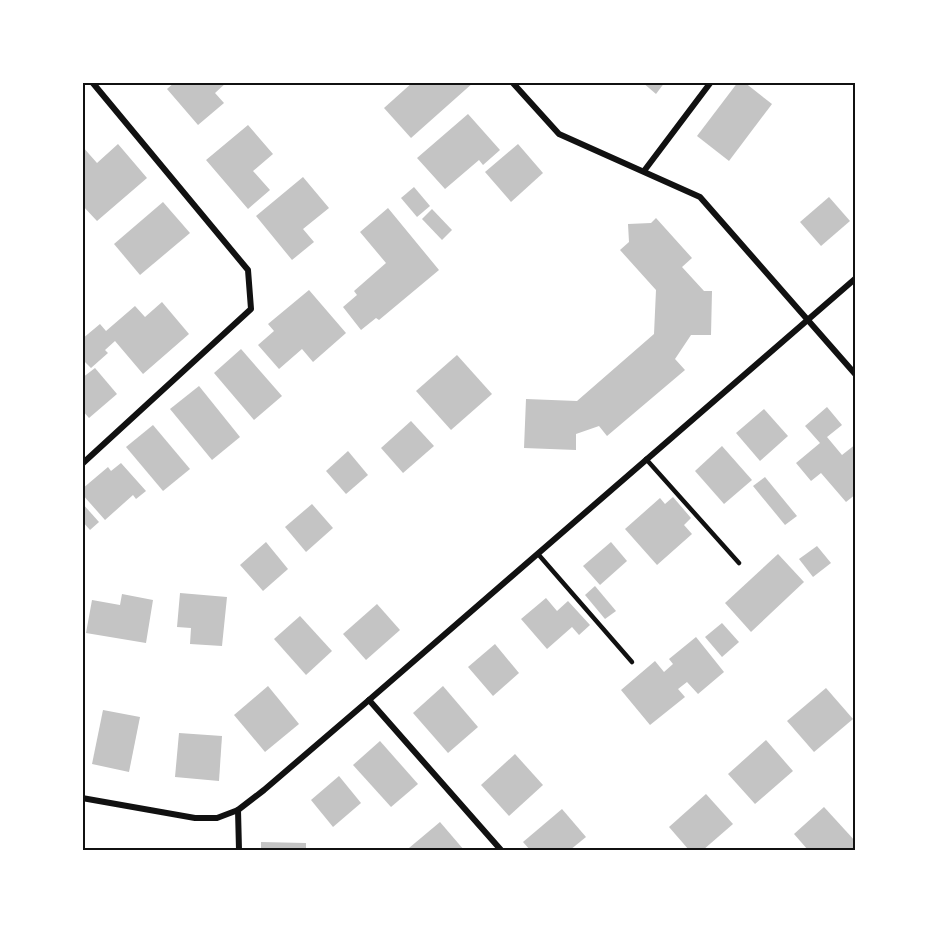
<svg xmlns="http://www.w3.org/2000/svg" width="938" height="933" viewBox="0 0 938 933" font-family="'Open Sans',sans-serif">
<rect width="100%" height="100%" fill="#fff"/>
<!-- building -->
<g fill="#c4c4c4">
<polygon points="175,82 227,82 215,93 224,103 198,125 167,89"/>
<polygon points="413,82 474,82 411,138 384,108"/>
<polygon points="642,82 665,82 656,94"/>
<polygon points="738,82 744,82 772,104 729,161 697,136"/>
<polygon points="468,114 500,150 483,165 479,160 445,189 417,158"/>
<polygon points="248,125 273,154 253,171 270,190 248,209 206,160"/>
<polygon points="118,144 147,178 97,221 82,205 82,146 97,163"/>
<polygon points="518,144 543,173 511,202 485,172"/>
<polygon points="303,177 329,208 303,229 314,242 292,260 256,216"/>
<polygon points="414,187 430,206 417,217 401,198"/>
<polygon points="829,197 850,221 821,246 800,222"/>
<polygon points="163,202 190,233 140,275 114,244"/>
<polygon points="388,208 439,270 379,320 376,318 361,330 343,307 357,295 354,291 386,263 360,232"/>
<polygon points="432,209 452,230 442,240 422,219"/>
<polygon points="656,218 692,258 682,267 704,291 712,291 711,335 691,335 675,359 685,370 607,436 599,426 576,434 576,450 524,448 526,399 577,401 654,334 656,290 620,250 629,242 628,224 651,223"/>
<polygon points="309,290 346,333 313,362 302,349 279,369 258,345 274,331 268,324"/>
<polygon points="162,302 189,334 143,374 115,341 105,350 108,353 91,368 82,359 82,339 100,324 106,331 135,306 145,317"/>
<polygon points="241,349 282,396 254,420 214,373"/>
<polygon points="457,355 492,394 451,430 416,391"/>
<polygon points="95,368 117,394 89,418 82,410 82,378"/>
<polygon points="199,386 240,437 212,460 170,409"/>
<polygon points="827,407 842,425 827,437 842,455 856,444 856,494 846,502 821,473 811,481 796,463 820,443 805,426"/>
<polygon points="764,409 788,436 760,461 736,433"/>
<polygon points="411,421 434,446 403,473 381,448"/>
<polygon points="153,425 190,469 163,491 126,447"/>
<polygon points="722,446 752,480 724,504 695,471"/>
<polygon points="348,451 368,475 346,494 326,471"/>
<polygon points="121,463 146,491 136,499 133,495 105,520 82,494 82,489 108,467 111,471"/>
<polygon points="765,477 797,516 785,525 753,486"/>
<polygon points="673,497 691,518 684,525 692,534 657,565 625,529 660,498 665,504"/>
<polygon points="82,503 99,522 90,530 82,521"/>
<polygon points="312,504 333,528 306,552 285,527"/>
<polygon points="266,542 288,569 263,591 240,565"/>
<polygon points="611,542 627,561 600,585 583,566"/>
<polygon points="817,546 831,563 813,577 799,559"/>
<polygon points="778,554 804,582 751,632 725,603"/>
<polygon points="595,586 616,611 605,619 585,595"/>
<polygon points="180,593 227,597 222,646 190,644 191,628 177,627"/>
<polygon points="122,594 153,600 146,643 86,633 92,600 120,605"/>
<polygon points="546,598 557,611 568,601 590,625 579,635 572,627 547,649 521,619"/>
<polygon points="377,604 400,630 366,660 343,634"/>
<polygon points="300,616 332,651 306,675 274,639"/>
<polygon points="722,623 739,642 722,657 705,637"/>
<polygon points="696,637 724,672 698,694 687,682 678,689 685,697 650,725 621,690 655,661 664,672 673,664 669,659"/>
<polygon points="495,644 519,673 493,696 468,667"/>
<polygon points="268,686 299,724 265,752 234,715"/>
<polygon points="443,686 478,727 448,753 413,713"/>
<polygon points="826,688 853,719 814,752 787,721"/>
<polygon points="103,710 140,717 129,772 92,764"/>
<polygon points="179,733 222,736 219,781 175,777"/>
<polygon points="766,740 793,771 755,804 728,774"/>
<polygon points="380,741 418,784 391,807 353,765"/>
<polygon points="515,754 543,785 509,816 481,785"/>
<polygon points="339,776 361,803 333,827 311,800"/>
<polygon points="706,794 733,824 703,850 689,850 669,827"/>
<polygon points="824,807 856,842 856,847 852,850 808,850 794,834"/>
<polygon points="562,809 586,837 570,850 530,850 523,842"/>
<polygon points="440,822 464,850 411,850 409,848"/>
<polygon points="261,842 306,843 306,850 261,850"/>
</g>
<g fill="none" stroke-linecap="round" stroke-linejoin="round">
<!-- service -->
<g stroke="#111" stroke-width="4.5">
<polyline points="646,459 739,563"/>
<polyline points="538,554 632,662"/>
</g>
<!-- minor -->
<g stroke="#111" stroke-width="6">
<polyline points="512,82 559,134 700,197 856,375"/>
<polyline points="644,171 711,82"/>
<polyline points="82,464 251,309 248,270 92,82"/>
<polyline points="369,700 501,850"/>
<polyline points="82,798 195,818 217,818 238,810 264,790 369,700 856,278"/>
<polyline points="238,810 239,850"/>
</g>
</g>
<!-- border -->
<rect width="938" height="933" fill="none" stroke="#ffffff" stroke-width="168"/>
<rect x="84" y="84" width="770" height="765" fill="none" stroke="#111" stroke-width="2"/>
</svg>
